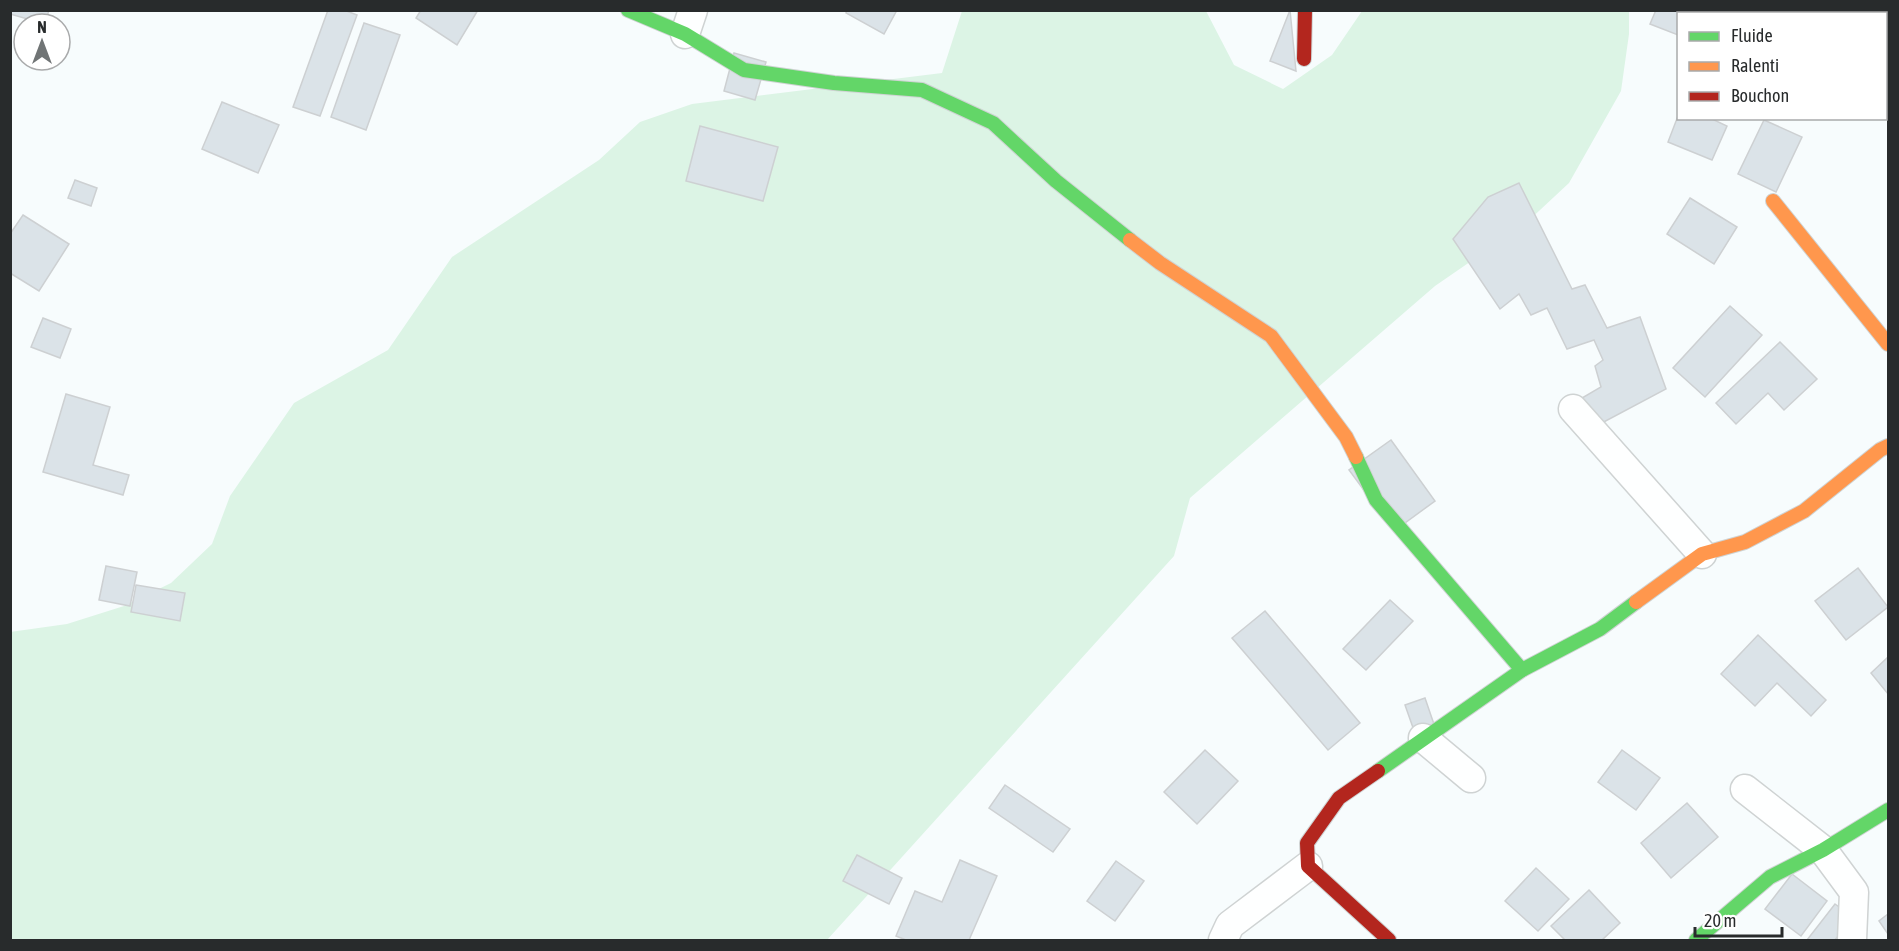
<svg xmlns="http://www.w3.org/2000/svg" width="1899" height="951" viewBox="0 0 1899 951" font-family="'Asap Condensed',sans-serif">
<rect width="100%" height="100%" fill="#f7fcfd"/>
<!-- green -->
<polygon fill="#dcf4e5" points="962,11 1206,11 1234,65 1283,89 1332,55 1362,11 1629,11 1629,34 1621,91 1569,183 1525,224 1435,286 1190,498 1174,556 827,940 11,940 10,632 67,624 124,606 171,583 212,544 230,496 294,403 388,350 452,257 599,160 640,122 692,104 942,73"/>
<!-- building -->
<g fill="#dbe3e8" stroke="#cdd0d2" stroke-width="1.5">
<polygon points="10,10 49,10 45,24 10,14"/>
<polygon points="328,10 344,10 357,15 320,116 293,107"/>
<polygon points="421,10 478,10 457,45 416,18"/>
<polygon points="847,10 897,10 884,34 846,13"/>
<polygon points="1290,10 1296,71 1270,61"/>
<polygon points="1656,10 1702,10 1700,14 1678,14 1678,35 1650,24"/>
<polygon points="364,23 400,35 366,130 331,117"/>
<polygon points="734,53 766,62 755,100 724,91"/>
<polygon points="222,102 279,125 258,173 202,149"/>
<polygon points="1678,116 1678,118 1710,118 1727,126 1712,160 1668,142"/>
<polygon points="1764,120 1802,137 1776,192 1738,174"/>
<polygon points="700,126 778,147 763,201 686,181"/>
<polygon points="75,180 97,188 91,206 68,198"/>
<polygon points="1519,183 1572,289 1585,285 1607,328 1640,317 1666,389 1600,424 1582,398 1601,387 1595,366 1603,360 1594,340 1567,349 1547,308 1531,315 1519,294 1500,309 1453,239 1488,197"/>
<polygon points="1690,198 1737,227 1714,264 1667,234"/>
<polygon points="23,215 69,244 39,291 10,273 10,234"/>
<polygon points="1730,306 1762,335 1705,397 1673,368"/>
<polygon points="43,318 71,329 60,358 31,347"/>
<polygon points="1780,342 1817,379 1784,410 1768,393 1736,424 1716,403"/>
<polygon points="66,394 110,407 93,465 129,475 123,495 43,472"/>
<polygon points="1391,440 1435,501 1394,531 1349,470"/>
<polygon points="106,566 137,572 130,606 99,600"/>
<polygon points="1858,568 1888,607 1846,640 1815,601"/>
<polygon points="136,585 185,593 180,621 131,612"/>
<polygon points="1390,600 1413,621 1366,670 1343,649"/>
<polygon points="1265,611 1360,723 1328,750 1232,638"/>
<polygon points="1758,635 1826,700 1811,716 1777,683 1755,706 1721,674"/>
<polygon points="1888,657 1888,694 1871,673"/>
<polygon points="1425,698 1437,733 1417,739 1405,705"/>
<polygon points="1205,750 1238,781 1197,824 1164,792"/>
<polygon points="1622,750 1660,778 1636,810 1598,782"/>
<polygon points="1005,785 1070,829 1053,852 989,808"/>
<polygon points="1687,803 1718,837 1671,878 1641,843"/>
<polygon points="857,855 902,878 889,904 843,881"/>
<polygon points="960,860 997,876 969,940 906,940 896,936 915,891 942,902"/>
<polygon points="1116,861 1144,881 1115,921 1087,901"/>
<polygon points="1536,868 1569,899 1538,931 1505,901"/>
<polygon points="1792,874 1827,901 1801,936 1765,909"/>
<polygon points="1589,890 1620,923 1602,940 1565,940 1551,926"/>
<polygon points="1835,904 1853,917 1835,940 1807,940"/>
<polygon points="1888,914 1888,934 1879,921"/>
</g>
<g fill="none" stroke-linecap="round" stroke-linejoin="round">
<defs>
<g id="street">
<polyline points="1815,14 1816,10"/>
<polyline points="685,34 693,10"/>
<polyline points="1573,409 1702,554"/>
<polyline points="1423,738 1471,778"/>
<polyline points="1745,789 1823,850 1854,892 1852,940"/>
<polyline points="1223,940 1230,925 1308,866"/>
</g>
<g id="fast">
<polyline points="628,10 685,34 744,70 834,83 922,90 993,123 1056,181 1130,240"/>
<polyline points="1356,457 1376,500 1522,670"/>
<polyline points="1378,771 1522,670 1600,629 1636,602"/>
<polyline points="1696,940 1770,877 1823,850 1888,810"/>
</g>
<g id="slow">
<polyline points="1773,201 1888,344"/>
<polyline points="1130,240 1160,263 1271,336 1346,437 1356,457"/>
<polyline points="1636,602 1702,554 1745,542 1804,511 1880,450 1888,446"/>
</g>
<g id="jam">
<polyline points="1304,59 1305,10"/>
<polyline points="1378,771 1339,798 1307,843 1308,866 1389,940"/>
</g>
</defs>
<!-- street casing -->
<use href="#street" stroke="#cfd3d3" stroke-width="31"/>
<!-- fast casing -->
<use href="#fast" stroke="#cfd3d3" stroke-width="16"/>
<!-- slow casing -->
<use href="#slow" stroke="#cfd3d3" stroke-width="16"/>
<!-- jam casing -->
<use href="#jam" stroke="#cfd3d3" stroke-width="16"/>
<!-- street -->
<use href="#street" stroke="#feffff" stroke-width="28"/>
<!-- fast -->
<use href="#fast" stroke="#63d668" stroke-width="14"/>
<!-- slow -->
<use href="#slow" stroke="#ff974d" stroke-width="14"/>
<!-- jam -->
<use href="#jam" stroke="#b3261e" stroke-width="14"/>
</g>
<!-- border -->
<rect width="1899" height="951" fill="none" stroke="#282b2c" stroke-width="24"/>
<!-- legend -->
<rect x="1677" y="12" width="210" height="108" fill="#ffffff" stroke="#a9aaab" stroke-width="1.5"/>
<rect x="1689" y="32" width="30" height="9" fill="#63d668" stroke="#a9aaab" stroke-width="1.5"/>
<text x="1731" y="42" font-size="18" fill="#282b2c">Fluide</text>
<rect x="1689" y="62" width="30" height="9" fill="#ff974d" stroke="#a9aaab" stroke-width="1.5"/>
<text x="1731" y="72" font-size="18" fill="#282b2c">Ralenti</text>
<rect x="1689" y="92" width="30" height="9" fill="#b3261e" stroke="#a9aaab" stroke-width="1.5"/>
<text x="1731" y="102" font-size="18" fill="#282b2c">Bouchon</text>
<!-- north arrow -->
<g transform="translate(42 42)"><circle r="28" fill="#ffffff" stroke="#a9aaab" stroke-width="1.5"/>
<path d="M0-4.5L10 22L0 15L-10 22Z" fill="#707475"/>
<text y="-9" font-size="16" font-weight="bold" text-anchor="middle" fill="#282b2c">N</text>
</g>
<!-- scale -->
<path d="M1695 927v9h87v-9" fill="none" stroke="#282b2c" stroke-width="3"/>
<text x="1704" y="927" font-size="18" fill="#282b2c" stroke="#ffffff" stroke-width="4.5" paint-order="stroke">20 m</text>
</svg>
